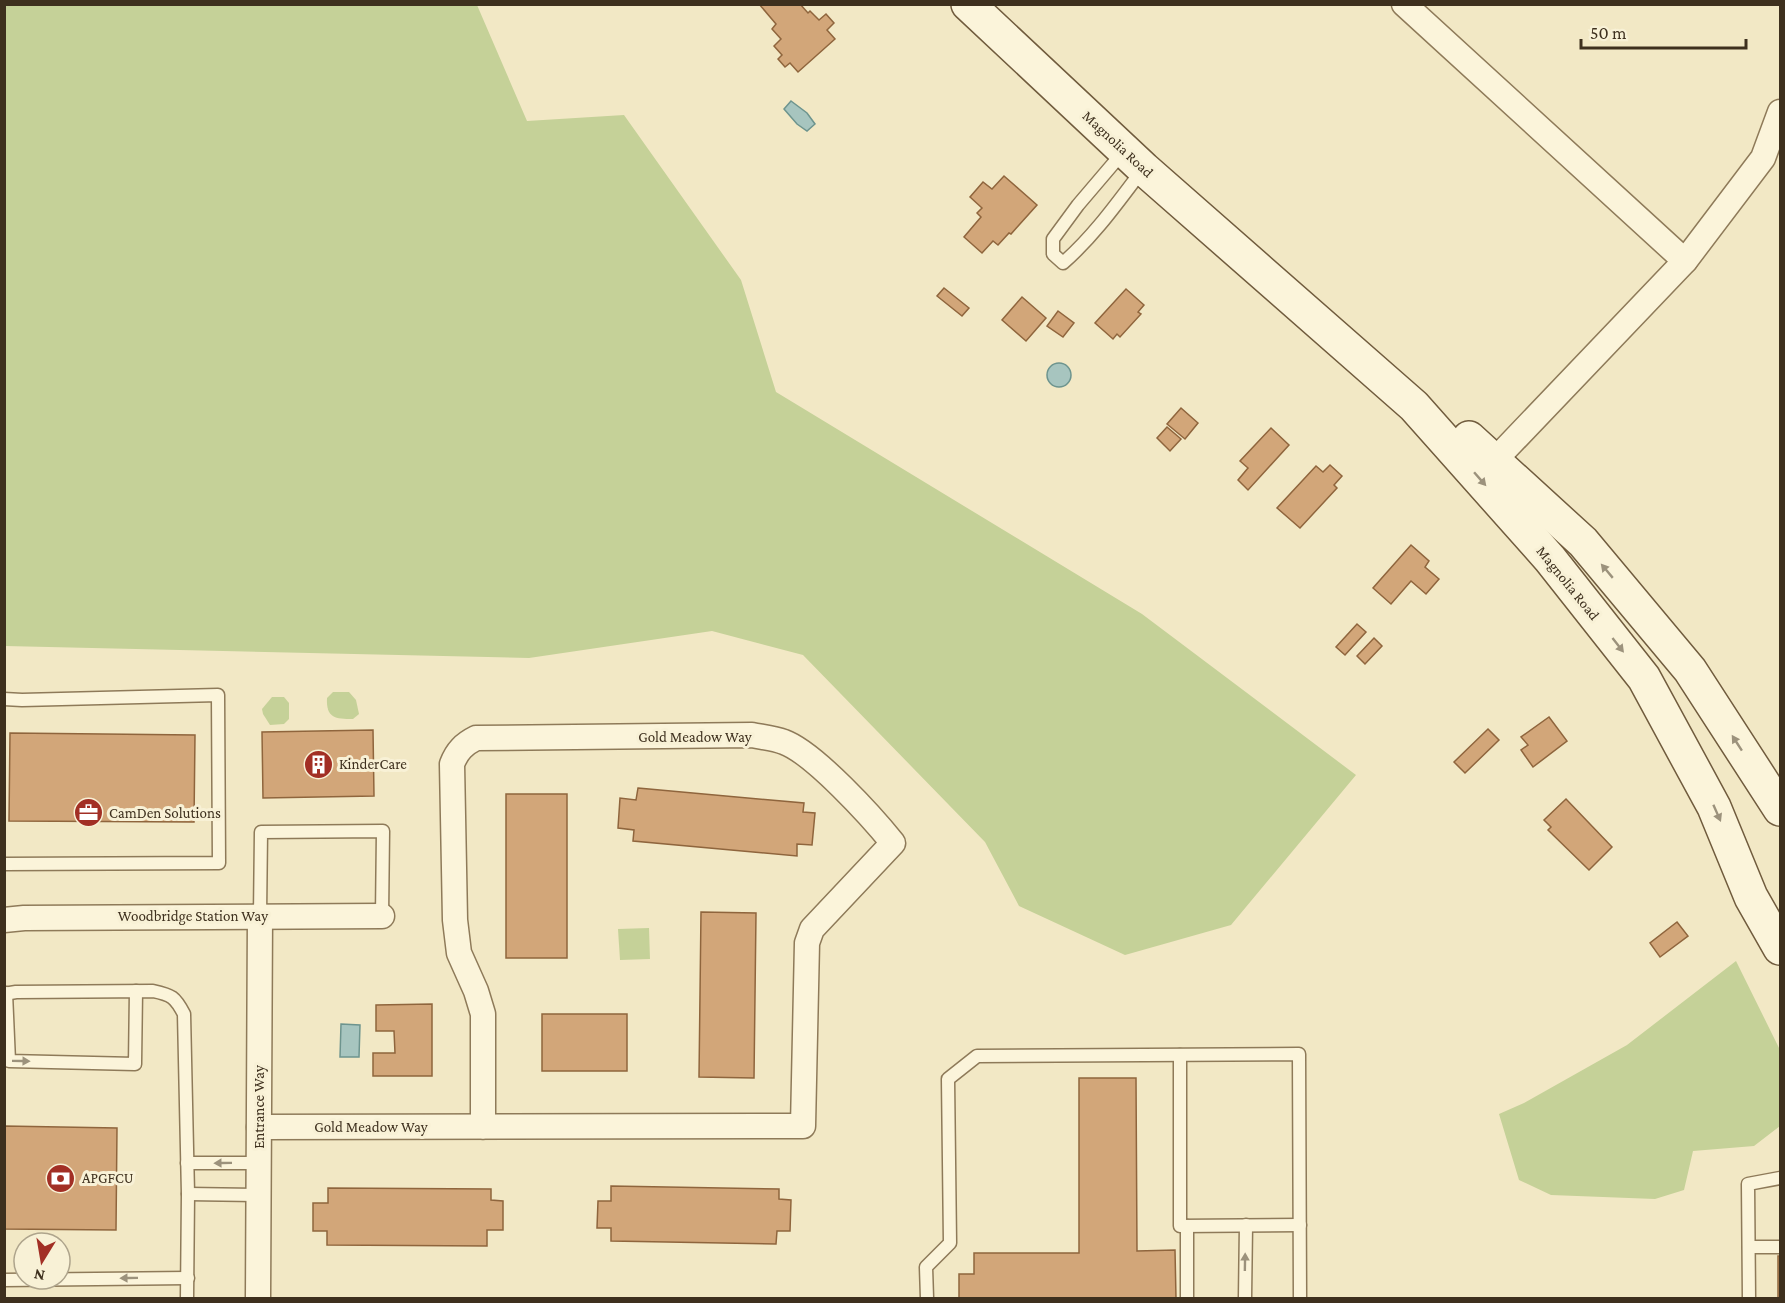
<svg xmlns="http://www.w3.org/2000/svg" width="1785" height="1303" viewBox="0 0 1785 1303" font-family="'Crimson Pro',serif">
<rect width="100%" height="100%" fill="#f2e8c5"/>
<!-- green -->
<g fill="#c5d198">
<polygon points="5,4 477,5 527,121 624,115 741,280 776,392 1142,614 1356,775 1231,925 1125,955 1019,906 985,842 803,655 712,631 529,658 5,646"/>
<path d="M333 692H349L356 700 359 714 353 719C335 719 326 718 327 698Z"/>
<polygon points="272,697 284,697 289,703 289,719 284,724 270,725 263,714 262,709"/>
<polygon points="649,928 650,959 620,960 618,929"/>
<polygon points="1736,961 1780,1050 1780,1126 1754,1146 1693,1151 1684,1190 1655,1199 1551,1195 1519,1180 1499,1114 1524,1103 1627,1045"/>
</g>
<!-- water -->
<g fill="#a7c5bf" stroke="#6d948e" stroke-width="1.5">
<polygon points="791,101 807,113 815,124 807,131 797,124 784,109"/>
<circle cx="1059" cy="375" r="12"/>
<polygon points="341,1024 360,1025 359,1057 340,1057"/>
</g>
<!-- building -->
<g fill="#d2a679" stroke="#8f653d" stroke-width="1.5">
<polygon points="759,4 800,4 808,13 810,11 819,20 826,14 834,23 827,30 835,39 798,72 790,63 785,67 778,59 782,55 774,46 781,39 772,29 776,24"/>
<polygon points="1004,176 1037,205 1011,234 1009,233 998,245 993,241 982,253 964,237 981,217 977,213 982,208 970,197 983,182 992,189"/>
<polygon points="944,288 969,308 962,316 937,296"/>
<polygon points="1126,289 1144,305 1138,312 1141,314 1120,337 1117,334 1113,339 1095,323"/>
<polygon points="1022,297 1046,318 1026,341 1002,320"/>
<polygon points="1058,311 1074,323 1063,337 1047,326"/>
<polygon points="1181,408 1198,423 1185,439 1167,424"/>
<polygon points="1167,427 1181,439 1170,451 1157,438"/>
<polygon points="1271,428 1289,445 1248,490 1238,480 1248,468 1240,461"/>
<polygon points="1330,465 1342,476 1334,485 1337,488 1300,528 1277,508 1316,466 1323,472"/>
<polygon points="1411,545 1429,561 1425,567 1439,579 1426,594 1411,581 1391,604 1373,588"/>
<polygon points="1357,624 1366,632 1345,655 1336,647"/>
<polygon points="1374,638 1382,646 1365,664 1357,656"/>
<polygon points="1549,717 1567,741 1533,767 1521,750 1528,745 1521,737"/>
<polygon points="1488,729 1499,740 1465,773 1454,762"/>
<polygon points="373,730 374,796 263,798 262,732"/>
<polygon points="10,733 195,735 194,822 9,821"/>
<polygon points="638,788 804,803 803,812 815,813 812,845 797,844 797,856 633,841 634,830 618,828 620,798 636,800"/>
<rect x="506" y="794" width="61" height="164"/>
<polygon points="1566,799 1612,847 1589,870 1548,830 1551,827 1544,820"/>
<polygon points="701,912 756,913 754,1078 699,1077"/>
<polygon points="1677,922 1688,936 1660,957 1650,943"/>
<polygon points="432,1004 432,1076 373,1076 373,1053 395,1053 394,1031 376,1031 376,1005"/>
<rect x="542" y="1014" width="85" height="57"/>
<polygon points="1079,1078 1136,1078 1137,1251 1175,1250 1176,1298 959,1298 959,1274 974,1274 974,1253 1079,1253"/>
<polygon points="4,1126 117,1128 116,1230 4,1229"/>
<polygon points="611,1186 779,1189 779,1199 791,1200 790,1231 777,1231 776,1244 611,1241 611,1228 597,1228 598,1201 611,1201"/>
<polygon points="328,1188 491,1189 491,1200 503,1201 503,1230 487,1230 487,1246 327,1245 327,1231 313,1231 313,1203 328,1203"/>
<rect x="1778" y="1256" width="2" height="42"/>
</g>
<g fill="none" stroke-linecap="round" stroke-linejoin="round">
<defs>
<g id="lane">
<path d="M1124 151 1078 205 1053 239V254L1063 263C1094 236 1118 202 1143 169"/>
<polyline points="4,699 22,700 218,695 219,863 4,864"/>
<polyline points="260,915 261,832 383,831 382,916"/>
<polyline points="6,993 9,1061 135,1064 136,991"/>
<path d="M4 994 16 992 153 991C172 995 175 997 184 1014L188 1194 187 1298"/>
<polyline points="1180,1055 1180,1226 1300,1225"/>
<polyline points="187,1163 259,1163"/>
<polyline points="188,1194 259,1195"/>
<polyline points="1187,1226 1187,1298"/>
<polyline points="1749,1247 1780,1247"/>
<polyline points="4,1280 188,1278"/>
<polyline points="927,1298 926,1267 950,1243 948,1079 977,1056 1299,1054 1300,1298"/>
<polyline points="1245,1298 1246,1225"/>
<polyline points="1749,1298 1748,1184 1780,1178"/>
</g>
<g id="street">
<polyline points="1404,4 1685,261"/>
<polyline points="1494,461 1685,261 1763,158 1780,112"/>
<polyline points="4,920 24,918 382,916"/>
<path d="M259 1127 803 1126 807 943 812 929 893 843C872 817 814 753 784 742 774 738 762 737 752 735L476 738C464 744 457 751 452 764L455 920 459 953 476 991 483 1014V1127"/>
<polyline points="258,1298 260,915"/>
</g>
<g id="secondary">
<polyline points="968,4 1144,169 1414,406 1550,559 1644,678 1714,807 1751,897 1780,948"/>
<polyline points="1469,438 1583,542 1690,670 1780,809"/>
</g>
</defs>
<!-- lane casing -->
<use href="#lane" stroke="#8e7a59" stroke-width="15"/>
<!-- street casing -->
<use href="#street" stroke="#8e7a59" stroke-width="27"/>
<!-- secondary casing -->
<use href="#secondary" stroke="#705b3d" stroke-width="36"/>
<!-- lane -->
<use href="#lane" stroke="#fbf4da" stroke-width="12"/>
<!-- street -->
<use href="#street" stroke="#fbf4da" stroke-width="24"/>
<!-- secondary -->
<use href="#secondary" stroke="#fbf4da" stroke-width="33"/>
</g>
<!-- one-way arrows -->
<defs><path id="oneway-solid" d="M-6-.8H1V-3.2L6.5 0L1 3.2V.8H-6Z" transform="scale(1.5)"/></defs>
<g fill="#9c927c">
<use href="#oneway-solid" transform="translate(1480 479) rotate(49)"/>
<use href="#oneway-solid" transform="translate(1607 571) rotate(-130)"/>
<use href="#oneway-solid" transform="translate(1618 645) rotate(52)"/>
<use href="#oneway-solid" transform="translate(1737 743) rotate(-123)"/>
<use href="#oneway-solid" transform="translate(1717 813) rotate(66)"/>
<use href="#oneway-solid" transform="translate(21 1061) rotate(1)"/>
<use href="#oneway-solid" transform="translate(223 1163) rotate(179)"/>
<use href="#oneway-solid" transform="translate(1245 1262) rotate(-89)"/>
<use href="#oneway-solid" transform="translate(129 1278) rotate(179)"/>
</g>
<!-- icons -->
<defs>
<symbol id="building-disc" viewBox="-11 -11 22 22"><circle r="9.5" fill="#a22f25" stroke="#f8f1d6"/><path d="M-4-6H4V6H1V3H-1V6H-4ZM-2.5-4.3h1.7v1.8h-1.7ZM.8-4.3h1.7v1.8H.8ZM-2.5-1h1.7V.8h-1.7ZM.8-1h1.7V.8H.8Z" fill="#fff"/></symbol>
<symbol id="office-disc" viewBox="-11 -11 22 22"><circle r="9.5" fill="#a22f25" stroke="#f8f1d6"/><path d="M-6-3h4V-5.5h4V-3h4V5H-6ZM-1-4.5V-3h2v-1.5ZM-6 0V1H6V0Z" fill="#fff"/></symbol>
<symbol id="bank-disc" viewBox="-11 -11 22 22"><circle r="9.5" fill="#a22f25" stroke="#f8f1d6"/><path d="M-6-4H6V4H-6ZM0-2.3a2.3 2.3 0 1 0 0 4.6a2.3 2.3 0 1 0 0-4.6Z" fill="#fff"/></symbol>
</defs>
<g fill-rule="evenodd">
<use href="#building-disc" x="302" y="748" width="33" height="33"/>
<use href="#office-disc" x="72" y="796" width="33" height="33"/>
<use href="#bank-disc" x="44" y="1162" width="33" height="33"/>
</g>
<g text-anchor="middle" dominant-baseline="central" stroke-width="6" stroke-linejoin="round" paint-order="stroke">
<!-- street labels -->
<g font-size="15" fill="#3e301e" stroke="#f8f1d6">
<text transform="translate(1118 144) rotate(43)">Magnolia Road</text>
<text transform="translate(1568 583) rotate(51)">Magnolia Road</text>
<text x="695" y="737">Gold Meadow Way</text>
<text x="193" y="916">Woodbridge Station Way</text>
<text transform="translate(259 1107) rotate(-90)">Entrance Way</text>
<text x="371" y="1127">Gold Meadow Way</text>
</g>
<!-- poi labels -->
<g font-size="15" fill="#3e301e" stroke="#f8f1d6" text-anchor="start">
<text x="339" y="764">KinderCare</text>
<text x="109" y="813">CamDen Solutions</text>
<text x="82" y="1178">APGFCU</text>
</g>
</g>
<!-- border -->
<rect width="1785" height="1303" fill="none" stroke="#3e301e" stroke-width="12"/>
<!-- north arrow -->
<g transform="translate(42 1261) rotate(191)"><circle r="28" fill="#f8f1d6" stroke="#aea48c" stroke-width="1.5"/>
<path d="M0-4.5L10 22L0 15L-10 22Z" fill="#a22f25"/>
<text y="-9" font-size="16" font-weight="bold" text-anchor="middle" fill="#3e301e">N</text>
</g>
<!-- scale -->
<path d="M1581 39v9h165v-9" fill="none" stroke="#3e301e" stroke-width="3"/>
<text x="1590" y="39" font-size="18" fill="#3e301e" stroke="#f8f1d6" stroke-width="4.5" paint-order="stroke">50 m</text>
</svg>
